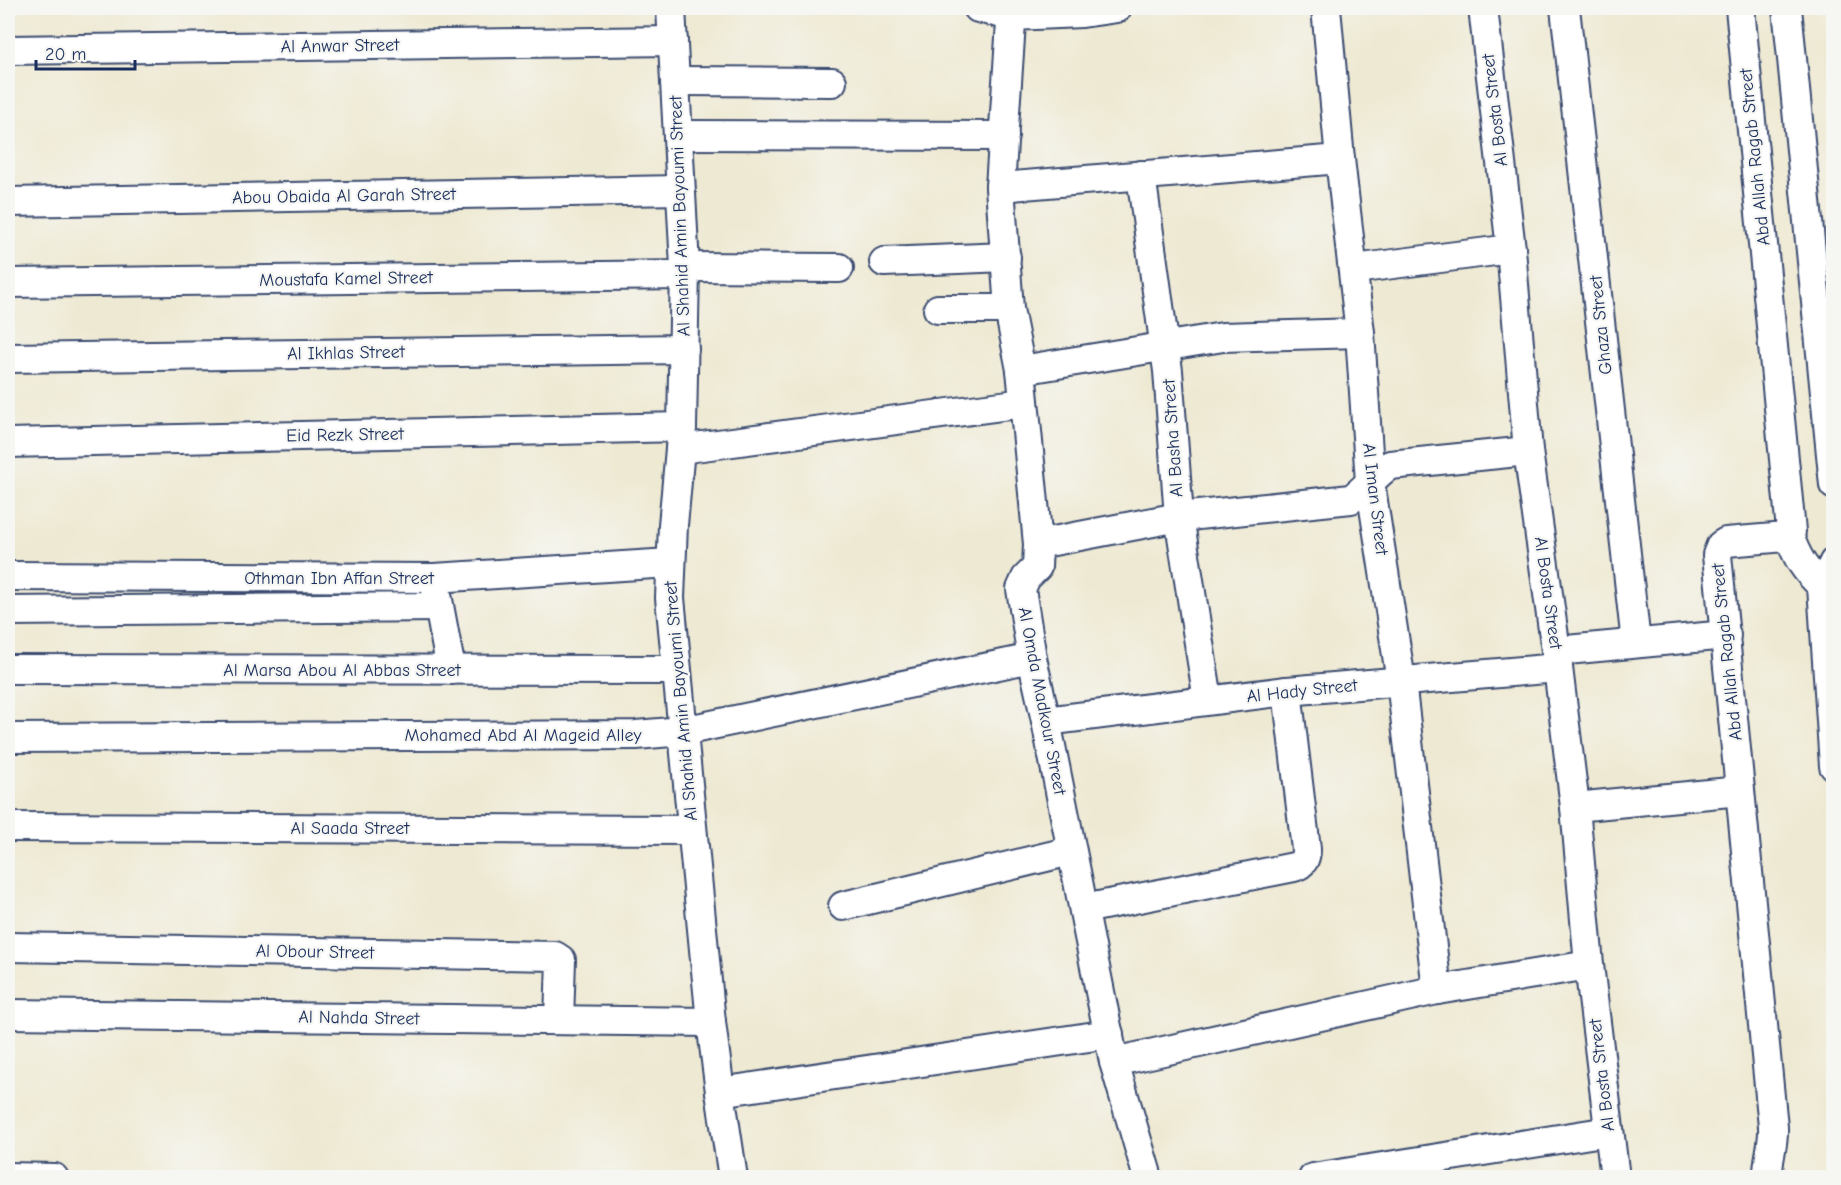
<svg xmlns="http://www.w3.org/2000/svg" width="1841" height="1185" viewBox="0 0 1841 1185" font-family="'Comic Neue',sans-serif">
<rect width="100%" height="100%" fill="#f6f6f2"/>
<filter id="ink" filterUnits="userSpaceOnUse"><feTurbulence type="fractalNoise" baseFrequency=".0167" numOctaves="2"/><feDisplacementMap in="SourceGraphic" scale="12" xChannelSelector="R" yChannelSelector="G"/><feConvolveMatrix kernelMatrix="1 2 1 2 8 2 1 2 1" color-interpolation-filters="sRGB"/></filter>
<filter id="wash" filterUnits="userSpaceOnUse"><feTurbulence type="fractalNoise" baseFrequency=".008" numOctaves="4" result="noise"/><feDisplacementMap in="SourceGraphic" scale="24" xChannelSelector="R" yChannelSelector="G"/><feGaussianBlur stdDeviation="1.35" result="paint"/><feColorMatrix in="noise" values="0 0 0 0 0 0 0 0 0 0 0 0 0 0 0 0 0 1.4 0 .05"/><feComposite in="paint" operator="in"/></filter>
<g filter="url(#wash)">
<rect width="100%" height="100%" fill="#eee9d2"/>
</g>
<g filter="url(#ink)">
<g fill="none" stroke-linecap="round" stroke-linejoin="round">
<defs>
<g id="street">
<polyline points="671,8 685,267 682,427 673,525 670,598 711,1022 720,1092 733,1178"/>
<polyline points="978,8 1011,16 1082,13 1117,8"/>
<polyline points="1012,8 1000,187 1009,309 1021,370 1038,544 1037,567 1026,578 1021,589 1032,658 1046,721 1114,1062 1148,1178"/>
<polyline points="1326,8 1340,159 1360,333 1370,482 1401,681 1437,990"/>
<polyline points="1483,8 1511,249 1528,451 1556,651 1575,807 1589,965 1615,1178"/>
<polyline points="1565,8 1636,643"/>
<path d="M1740 8 1791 531 1786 537 1726 542 1721 545 1717 555 1773 1127C1774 1145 1767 1160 1768 1178"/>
<polyline points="1787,8 1834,485"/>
<polyline points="8,50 673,41"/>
<polyline points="675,81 832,82"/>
<polyline points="678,135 1004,136"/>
<polyline points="1141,175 1168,371 1179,517 1208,700"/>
<polyline points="1000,187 1340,159"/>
<polyline points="8,202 680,190"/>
<polyline points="884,262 1006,257"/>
<polyline points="685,267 839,268"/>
<polyline points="1354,269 1511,249"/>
<polyline points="8,283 684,275"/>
<polyline points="938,309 1009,309"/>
<polyline points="8,358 684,349"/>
<polyline points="1021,370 1223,337 1360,333"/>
<polyline points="8,443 682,427"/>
<polyline points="680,449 1024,403"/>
<path d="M1789 535C1796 556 1805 571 1822 586"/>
<path d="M1038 544 1179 517 1351 499C1366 489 1375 474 1390 465L1528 451"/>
<polyline points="8,576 434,578 670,563"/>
<polyline points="1822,586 1834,766"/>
<polyline points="1822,586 1834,562"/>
<polyline points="436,589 451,670"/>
<polyline points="8,611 439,607"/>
<polyline points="1556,651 1726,635"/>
<polyline points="8,669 676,670"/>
<polyline points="1046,721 1287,691 1558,668"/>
<polyline points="8,738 636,735 683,731 1032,658"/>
<polyline points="1575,807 1740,791"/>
<polyline points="8,827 692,830"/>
<polyline points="843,906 1071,851"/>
<path d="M1084 909 1294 867C1303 865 1306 858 1306 849L1287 691"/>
<polyline points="8,947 555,956 561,960 559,1020"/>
<polyline points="8,1014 711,1022"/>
<polyline points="1114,1062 1437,990 1589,965"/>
<polyline points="720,1092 1109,1034"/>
<polyline points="8,1177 54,1178"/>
<polyline points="1313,1178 1609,1131"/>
</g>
</defs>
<!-- street casing -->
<use href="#street" stroke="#3b4b6f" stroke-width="32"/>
<!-- street -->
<use href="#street" stroke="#fff" stroke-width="28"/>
</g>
</g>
<g text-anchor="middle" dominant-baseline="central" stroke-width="4.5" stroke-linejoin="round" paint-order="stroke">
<!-- street labels -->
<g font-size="18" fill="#1b2f5e" stroke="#f6f6f2">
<text transform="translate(340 46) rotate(-1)">Al Anwar Street</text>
<text transform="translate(1495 110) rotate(-97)">Al Bosta Street</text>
<text transform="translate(1755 157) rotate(-96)">Abd Allah Ragab Street</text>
<text transform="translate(344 196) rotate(-1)">Abou Obaida Al Garah Street</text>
<text transform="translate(680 216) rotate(-92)">Al Shahid Amin Bayoumi Street</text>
<text transform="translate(346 279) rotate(-1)">Moustafa Kamel Street</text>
<text transform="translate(1601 325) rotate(-96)">Ghaza Street</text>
<text transform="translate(346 353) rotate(-1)">Al Ikhlas Street</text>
<text transform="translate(345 435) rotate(-1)">Eid Rezk Street</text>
<text transform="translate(1173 438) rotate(-94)">Al Basha Street</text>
<text transform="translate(1375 499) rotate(83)">Al Iman Street</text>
<text x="339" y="578">Othman Ibn Affan Street</text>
<text transform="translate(1548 593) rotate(82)">Al Bosta Street</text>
<text transform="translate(1727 652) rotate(-96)">Abd Allah Ragab Street</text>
<text x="342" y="670">Al Marsa Abou Al Abbas Street</text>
<text transform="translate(1302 691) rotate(-6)">Al Hady Street</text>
<text transform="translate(681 701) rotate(-95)">Al Shahid Amin Bayoumi Street</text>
<text transform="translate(1042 701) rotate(79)">Al Omda Madkour Street</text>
<text x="523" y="735">Mohamed Abd Al Mageid Alley</text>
<text x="350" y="828">Al Saada Street</text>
<text transform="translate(315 952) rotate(1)">Al Obour Street</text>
<text transform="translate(359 1018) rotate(1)">Al Nahda Street</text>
<text transform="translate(1602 1075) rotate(-97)">Al Bosta Street</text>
</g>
</g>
<!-- margin -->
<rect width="1841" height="1185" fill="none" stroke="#f6f6f2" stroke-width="30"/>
<!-- scale -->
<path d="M36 60v9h99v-9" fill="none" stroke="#1b2f5e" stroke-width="3"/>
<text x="45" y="60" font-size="18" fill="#1b2f5e" stroke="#f6f6f2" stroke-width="4.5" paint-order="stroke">20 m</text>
</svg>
